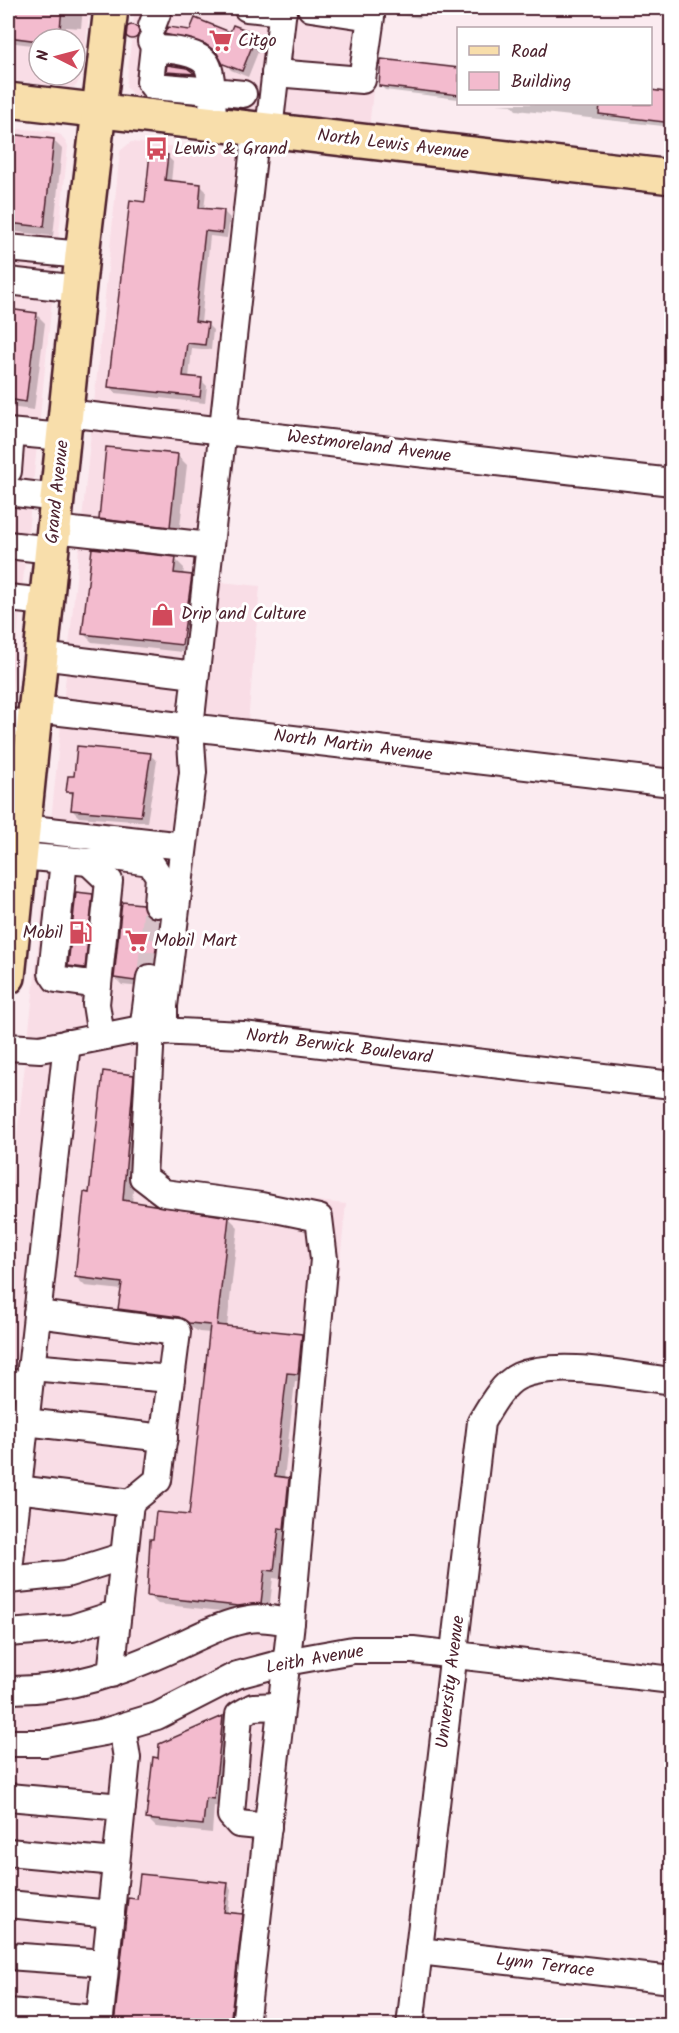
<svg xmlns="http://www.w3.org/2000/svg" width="679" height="2033" viewBox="0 0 679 2033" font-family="Kalam,sans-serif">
<rect width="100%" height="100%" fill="#fbebf0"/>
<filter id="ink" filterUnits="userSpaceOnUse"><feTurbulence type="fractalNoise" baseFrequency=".0167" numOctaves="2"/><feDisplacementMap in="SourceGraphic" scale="12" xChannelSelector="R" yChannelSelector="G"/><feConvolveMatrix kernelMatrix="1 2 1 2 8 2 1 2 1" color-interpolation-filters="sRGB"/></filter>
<g filter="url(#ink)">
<!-- built -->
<g fill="#f9dde6" fill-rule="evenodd">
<path d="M8 8H90L82 74 76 86 69 88 8 80ZM39 39H75V75H39Z"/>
<polygon points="135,8 382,8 369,128 134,96 126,87"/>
<polygon points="8,128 48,131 61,135 68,146 8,726"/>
<polygon points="131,142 262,156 211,581 260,586 248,722 202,715 150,1184 346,1204 259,2025 8,2026 8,1215 35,976 120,151"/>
</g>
<!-- shadow -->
<g fill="#0003">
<polygon points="8,8 83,8 81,28 66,27 65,39 39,39 39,46 8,42"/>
<polygon points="392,8 423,8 421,18 396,15"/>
<polygon points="191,31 256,36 262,42 248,77 231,70 213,50 195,43 172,40 166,34"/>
<polygon points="186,70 193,75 168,72"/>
<polygon points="458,70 458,99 385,90 381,86"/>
<polygon points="650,92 672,94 672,127 516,110 512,105 496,104 650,104"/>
<polygon points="8,135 53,140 62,149 53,236 8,231"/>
<polygon points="167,156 173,162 171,182 200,185 206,191 204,210 224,212 230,218 227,238 210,236 201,323 207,324 213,330 211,350 192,348 189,378 201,380 207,386 205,403 116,393 110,387 147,203"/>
<polygon points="8,311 36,314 45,323 34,410 8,407"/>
<polygon points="178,456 187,465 179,535 109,527 100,518"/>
<polygon points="175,559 184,568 183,576 191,576 200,585 191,653 92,642 83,633"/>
<polygon points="150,755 157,761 147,822 79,817 72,810 74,797 68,791 76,778"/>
<polygon points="92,896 86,969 71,967 69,965"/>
<polygon points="141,906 151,918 159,920 166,927 161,970 141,987 122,985 115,978"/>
<polygon points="133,1076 142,1085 132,1203 229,1218 238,1227 227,1327 301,1336 310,1345 307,1383 295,1381 284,1479 297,1488 282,1579 273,1578 269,1612 248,1614 158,1604 148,1595 190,1517 211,1333 199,1332 189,1326 129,1318 120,1309 122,1290 85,1286 76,1277 91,1195"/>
<polygon points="223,1717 232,1726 223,1807 214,1806 212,1833 156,1827 147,1818 161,1745"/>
<polygon points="227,1884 231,1889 228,1914 242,1916 246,1920 236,2026 116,2026 129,1899 139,1900"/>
</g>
<!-- building -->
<g fill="#f3bbce" stroke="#4a1f2b" stroke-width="1.5">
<polygon points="8,8 62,8 59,39 39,41 8,37"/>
<polygon points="195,18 230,32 233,25 257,34 242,71 223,64 217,53 205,44 164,34 168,27 190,30"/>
<circle cx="132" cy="32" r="7"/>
<polygon points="381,59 459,68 459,95 379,86"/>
<polygon points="167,65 187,68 195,74 166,72"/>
<polygon points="651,90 672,93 672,123 599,114 600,104 651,104"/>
<polygon points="8,134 54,139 44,227 8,223"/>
<polygon points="150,153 168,155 165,180 201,184 199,208 224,210 222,233 205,231 195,321 208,323 205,345 187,343 183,376 202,378 200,397 108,387 130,200 145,202"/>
<polygon points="8,309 37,313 26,402 8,399"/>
<polygon points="106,447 178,454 170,527 99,519"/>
<polygon points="92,548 176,557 174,573 192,575 182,645 82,634"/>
<polygon points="77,746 151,753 141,816 71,810 73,792 66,792 68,776 74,776"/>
<polygon points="76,892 93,894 85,968 68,966"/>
<polygon points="122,902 142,904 148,916 160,918 154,964 145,964 139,968 135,981 114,978"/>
<polygon points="103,1071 134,1075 123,1200 229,1217 217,1325 302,1334 298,1374 287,1373 275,1476 289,1478 284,1529 279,1528 274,1571 265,1570 261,1603 238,1606 147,1596 150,1539 153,1539 156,1512 189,1515 210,1325 189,1323 179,1317 118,1309 122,1283 75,1277 84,1192 89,1193"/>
<polygon points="223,1716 214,1799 206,1798 203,1825 146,1819 153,1757 158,1758 159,1744"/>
<polygon points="140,1874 228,1883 224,1912 243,1914 230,2025 114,2025 128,1898 137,1899"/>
</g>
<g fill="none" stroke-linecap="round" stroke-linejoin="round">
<!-- minor-tunnel -->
<polyline stroke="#d8c2c9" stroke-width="26" stroke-dasharray="26 13" stroke-linecap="butt" points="150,978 157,904"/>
<defs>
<g id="minor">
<polyline points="247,8 283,12"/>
<polyline points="152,26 159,8"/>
<polyline points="151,41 154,46 150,82 153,86 212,91 213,124"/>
<path d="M154 49C167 49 202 51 208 67 211 74 211 83 212 91L243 94"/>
<polyline points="275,73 362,80 371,17 311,8"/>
<polyline points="269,130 283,8"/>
<polyline points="8,248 82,255"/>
<polyline points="8,281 79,289"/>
<polyline points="66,413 672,482"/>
<polyline points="8,432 63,437"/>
<polyline points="8,471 11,433"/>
<polyline points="8,492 57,498"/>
<polyline points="54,529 210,546"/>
<polyline points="8,545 51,550"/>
<polyline points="8,598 46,602"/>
<polyline points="41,656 195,675"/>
<polyline points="35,709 672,783"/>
<polyline points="8,722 33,724"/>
<polyline points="23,828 183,846"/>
<polyline points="20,856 89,862 114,857 150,862 159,876 157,904"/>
<polyline points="64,860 52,973 56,979 98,985"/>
<polyline points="89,862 109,881 96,1004 101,1036"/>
<polyline points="143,1031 150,978"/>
<polyline points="151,1031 143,1177 164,1193 261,1206 319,1218 324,1259 291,1622"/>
<polyline points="164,1032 164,1006 193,772 190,727 256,129"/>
<polyline points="8,1047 40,1049 136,1030 243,1035 672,1085"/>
<polyline points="37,1314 177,1332 158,1480 130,1503 111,1674"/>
<polyline points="31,1367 171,1379"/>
<polyline points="8,1383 29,1384"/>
<polyline points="8,1420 164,1438"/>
<polyline points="17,1489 130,1503"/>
<polyline points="8,1579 67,1043"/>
<polyline points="8,1580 66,1574 124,1556"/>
<polyline points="8,1633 72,1628 116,1614"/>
<path d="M8 1690C68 1691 122 1672 176 1647 200 1636 223 1623 249 1619 262 1616 278 1621 291 1622L245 2026"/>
<polyline points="8,1743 45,1743 104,1732 157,1716 237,1675 286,1662 353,1650 413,1650 672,1680"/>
<polyline points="8,1797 122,1807 99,2026"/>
<polyline points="122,1807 127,1758 122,1727"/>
<polyline points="268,1827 239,1824 231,1815 239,1715 253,1707 281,1706"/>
<polyline points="8,1852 116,1862"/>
<polyline points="8,1904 111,1914"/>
<polyline points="419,1951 672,1980"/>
<polyline points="8,1956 106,1963"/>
<polyline points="8,2012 99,2019"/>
<path d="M410 2026 481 1422C490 1407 502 1384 519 1376 560 1359 628 1376 672 1381"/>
</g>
<g id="major">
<polyline points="8,100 672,177"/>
<polyline points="8,977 82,255 111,8"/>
</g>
</defs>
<!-- minor casing -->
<use href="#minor" stroke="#4a1f2b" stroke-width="30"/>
<!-- major casing -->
<use href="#major" stroke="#4a1f2b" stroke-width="38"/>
<!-- minor -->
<use href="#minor" stroke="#fff" stroke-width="26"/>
<!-- major -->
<use href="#major" stroke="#f8deab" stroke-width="33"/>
</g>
</g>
<!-- icons -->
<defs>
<symbol id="supermarket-bare" viewBox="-9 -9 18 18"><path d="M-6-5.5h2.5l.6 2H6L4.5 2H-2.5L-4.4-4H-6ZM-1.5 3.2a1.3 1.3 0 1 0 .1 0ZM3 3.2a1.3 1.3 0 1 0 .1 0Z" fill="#d1495b" stroke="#fff" stroke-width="2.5" paint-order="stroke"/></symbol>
<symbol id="bus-bare" viewBox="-9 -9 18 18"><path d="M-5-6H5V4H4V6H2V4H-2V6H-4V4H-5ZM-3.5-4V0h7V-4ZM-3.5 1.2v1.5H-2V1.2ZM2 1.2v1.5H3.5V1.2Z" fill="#d1495b" stroke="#fff" stroke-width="2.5" paint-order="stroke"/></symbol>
<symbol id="shop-bare" viewBox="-9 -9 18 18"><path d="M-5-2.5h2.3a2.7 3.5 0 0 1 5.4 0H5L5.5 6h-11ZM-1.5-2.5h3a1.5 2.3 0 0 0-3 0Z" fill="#d1495b" stroke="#fff" stroke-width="2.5" paint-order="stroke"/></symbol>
<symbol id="fuel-bare" viewBox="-9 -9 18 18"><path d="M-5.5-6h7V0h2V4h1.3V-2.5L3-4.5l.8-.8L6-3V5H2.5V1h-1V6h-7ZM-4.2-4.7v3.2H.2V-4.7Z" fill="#d1495b" stroke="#fff" stroke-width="2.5" paint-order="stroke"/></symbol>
</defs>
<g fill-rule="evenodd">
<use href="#supermarket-bare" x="204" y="24" width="33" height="33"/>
<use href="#bus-bare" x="140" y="132" width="33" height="33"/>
<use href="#shop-bare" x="146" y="598" width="33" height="33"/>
<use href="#fuel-bare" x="64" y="916" width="33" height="33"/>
<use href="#supermarket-bare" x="120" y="924" width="33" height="33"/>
</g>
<g text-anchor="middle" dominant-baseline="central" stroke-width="6" stroke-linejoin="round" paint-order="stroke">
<!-- poi labels -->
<g font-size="18" fill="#4a1f2b" stroke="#fff" text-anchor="start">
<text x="238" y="41">Citgo</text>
<text x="174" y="149">Lewis &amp; Grand</text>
<text x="181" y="614">Drip and Culture</text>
<text x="63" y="933" text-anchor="end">Mobil</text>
<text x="154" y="941">Mobil Mart</text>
</g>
<!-- street labels -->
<g font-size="18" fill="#4a1f2b" stroke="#fff">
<text transform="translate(393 145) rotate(7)">North Lewis Avenue</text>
<text transform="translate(369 447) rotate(7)">Westmoreland Avenue</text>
<text transform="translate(58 492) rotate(-84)">Grand Avenue</text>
<text transform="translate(353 746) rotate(7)">North Martin Avenue</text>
<text transform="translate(339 1047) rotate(7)">North Berwick Boulevard</text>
<text transform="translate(315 1660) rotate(-10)">Leith Avenue</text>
<text transform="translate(451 1682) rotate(-83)">University Avenue</text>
<text transform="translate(545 1966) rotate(7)">Lynn Terrace</text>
</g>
</g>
<!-- margin -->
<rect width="679" height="2033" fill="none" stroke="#fff" stroke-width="30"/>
<rect x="15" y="15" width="649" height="2003" fill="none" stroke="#4a1f2b" stroke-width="2" filter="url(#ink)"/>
<!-- legend -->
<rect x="457" y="27" width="195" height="78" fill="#ffffff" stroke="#b7a5aa" stroke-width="1.5"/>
<rect x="469" y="46" width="30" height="9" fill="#f8deab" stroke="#b7a5aa" stroke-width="1.5"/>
<text x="511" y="57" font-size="18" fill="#4a1f2b">Road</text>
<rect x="469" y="72" width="30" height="18" fill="#f3bbce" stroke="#b7a5aa" stroke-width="1.5"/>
<text x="511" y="87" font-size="18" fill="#4a1f2b">Building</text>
<!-- north arrow -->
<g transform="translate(57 57) rotate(276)"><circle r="28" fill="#ffffff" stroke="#b7a5aa" stroke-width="1.5"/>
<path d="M0-4.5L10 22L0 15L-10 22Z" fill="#d1495b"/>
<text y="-9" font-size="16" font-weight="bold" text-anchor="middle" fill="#4a1f2b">N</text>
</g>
</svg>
